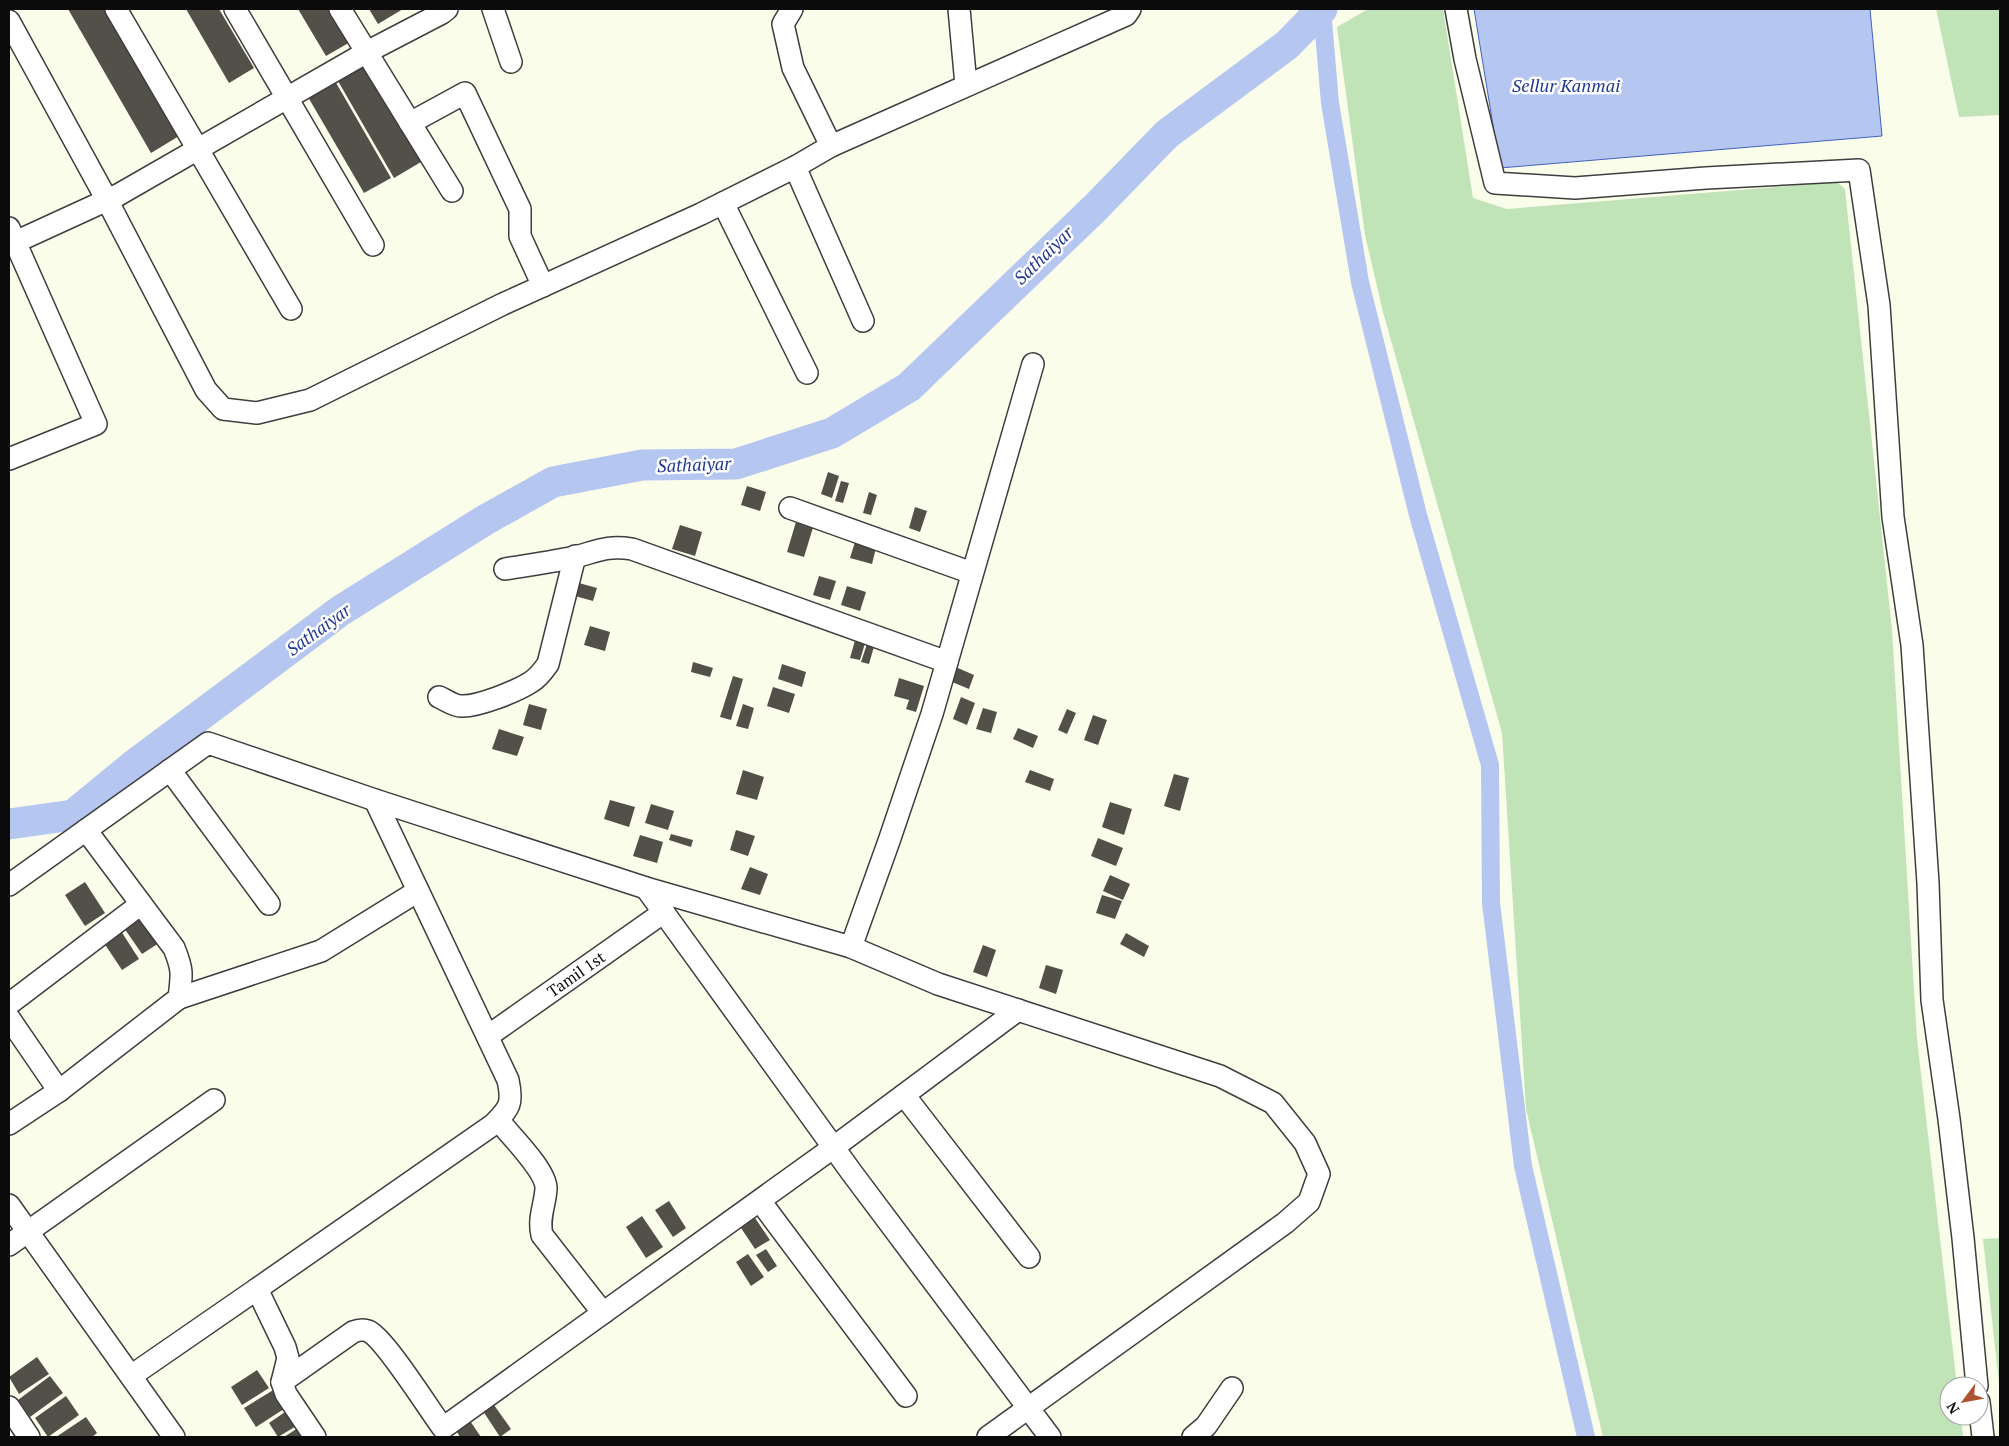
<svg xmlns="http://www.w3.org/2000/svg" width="2009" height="1446" viewBox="0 0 2009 1446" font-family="'PT Serif',serif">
<rect width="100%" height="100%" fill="#fbfdeb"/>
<!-- green -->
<g fill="#c0e4b8">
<polygon points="1368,9 1443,9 1473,198 1507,209 1837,182 1845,189 1892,630 1917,1039 1957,1386 1949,1386 1949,1416 1961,1416 1963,1437 1603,1437 1526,1109 1502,733 1383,312 1365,235 1337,27"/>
<polygon points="1936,9 2000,9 2000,115 1959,117"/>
<polygon points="2000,1238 2000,1392 1983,1239"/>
</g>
<!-- water -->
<polygon fill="#b5c6f0" stroke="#4363c0" points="1474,9 1870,9 1882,136 1500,168"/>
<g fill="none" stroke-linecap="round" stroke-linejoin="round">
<!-- canal -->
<polyline stroke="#b5c6f0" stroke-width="18" points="1322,9 1330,103 1360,282 1418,515 1490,765 1491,903 1523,1166 1586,1437"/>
<!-- river -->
<polyline stroke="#b5c6f0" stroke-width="31" points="9,824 73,815 134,765 340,611 485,520 553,482 642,465 736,464 832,433 909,387 1095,208 1167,134 1287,45 1322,9"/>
</g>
<!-- building -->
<g fill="#535049">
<polygon points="68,9 105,9 179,136 151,153"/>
<polygon points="186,9 219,9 254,68 229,83"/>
<polygon points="298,9 334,9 352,41 326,56"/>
<polygon points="369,9 403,9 378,24"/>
<polygon points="365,66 421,162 394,178 338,81"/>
<polygon points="335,81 391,178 364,193 308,97"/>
<polygon points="828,472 839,476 832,498 821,494"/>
<polygon points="841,481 849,483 843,503 835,501"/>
<polygon points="747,486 766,492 760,511 741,505"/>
<polygon points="869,492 877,495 871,515 863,513"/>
<polygon points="915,507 927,511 920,532 909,528"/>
<polygon points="798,515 815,521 804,557 787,552"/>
<polygon points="680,525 702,532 695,556 672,549"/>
<polygon points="855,542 876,548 872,564 850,558"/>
<polygon points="819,576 836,581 830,600 813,595"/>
<polygon points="579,583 597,588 593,601 575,596"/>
<polygon points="847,586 866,592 860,611 841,605"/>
<polygon points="590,626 610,632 605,651 584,645"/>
<polygon points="856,637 866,640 860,660 850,658"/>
<polygon points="868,641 875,643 869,664 861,662"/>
<polygon points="693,662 713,668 710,677 691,672"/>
<polygon points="782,664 806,672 802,687 778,679"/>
<polygon points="951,665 974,675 969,689 945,679"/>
<polygon points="733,676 743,679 731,720 720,717"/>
<polygon points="899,678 924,686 916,712 906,709 909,700 894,696"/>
<polygon points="773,687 795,694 789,713 767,706"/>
<polygon points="961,697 975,703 967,725 953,719"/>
<polygon points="529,704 547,709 541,730 523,725"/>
<polygon points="743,704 754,708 748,729 736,726"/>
<polygon points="983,708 997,712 991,733 976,729"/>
<polygon points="1067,709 1076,713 1067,734 1058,730"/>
<polygon points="1093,715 1107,720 1098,745 1084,740"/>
<polygon points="1018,728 1038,736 1033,748 1013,739"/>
<polygon points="499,729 524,737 517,756 492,749"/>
<polygon points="743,770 764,777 757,800 736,794"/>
<polygon points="1030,770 1054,779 1050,791 1025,782"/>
<polygon points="1174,774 1189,778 1180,811 1164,806"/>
<polygon points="610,800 635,807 629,827 604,819"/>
<polygon points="1110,802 1132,809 1124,835 1102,827"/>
<polygon points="651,804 674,811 668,830 645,823"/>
<polygon points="736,830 755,836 748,856 730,850"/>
<polygon points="671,834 693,840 691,847 669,840"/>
<polygon points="640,835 663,842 657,863 633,856"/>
<polygon points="1098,838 1123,848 1116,866 1091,856"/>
<polygon points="750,867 768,874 760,895 741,889"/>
<polygon points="1110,875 1130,884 1123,900 1103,891"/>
<polygon points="85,882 105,913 85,926 65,895"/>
<polygon points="1102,895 1122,901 1115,919 1096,913"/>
<polygon points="139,913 159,943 142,954 122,925"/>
<polygon points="119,928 139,959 122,970 102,940"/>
<polygon points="1126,933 1149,946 1144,957 1120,944"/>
<polygon points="983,945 996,950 987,977 973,972"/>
<polygon points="1046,965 1063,970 1056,994 1039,988"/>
<polygon points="669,1201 686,1228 673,1237 655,1210"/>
<polygon points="751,1212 770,1240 755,1249 737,1222"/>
<polygon points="642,1216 663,1247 646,1258 626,1227"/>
<polygon points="766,1249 777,1266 768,1272 756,1255"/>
<polygon points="748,1254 764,1277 751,1286 736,1262"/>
<polygon points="37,1357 49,1374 19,1394 9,1377"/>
<polygon points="257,1370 269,1388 242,1405 231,1387"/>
<polygon points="50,1376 63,1393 30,1417 18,1400"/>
<polygon points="275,1389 287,1407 256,1427 244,1408"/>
<polygon points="66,1396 79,1415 48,1437 35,1418"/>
<polygon points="489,1398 511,1429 500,1437 479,1405"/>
<polygon points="288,1410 298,1425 278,1437 269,1423"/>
<polygon points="86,1417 97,1433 92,1437 56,1437"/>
<polygon points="468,1418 481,1437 460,1437 454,1427"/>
<polygon points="301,1426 309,1437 284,1437"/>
</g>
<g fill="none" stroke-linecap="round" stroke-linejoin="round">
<defs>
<g id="minor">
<polyline points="116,9 291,309"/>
<polyline points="235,9 373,245"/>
<polyline points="340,9 452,191"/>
<polyline points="493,9 511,62"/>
<polyline points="792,9 783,24 793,68 831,146"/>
<polyline points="959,9 966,85"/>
<polyline points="1456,9 1465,59 1495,183 1575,188 1706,178 1859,170 1879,305 1893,517 1912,645 1928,883 1932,1000 1949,1119 1963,1238 1977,1386"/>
<polyline points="9,21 107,200 206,390 223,409 257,413 310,400 503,304 701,214 795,167 831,146 1126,15 1130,9"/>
<polyline points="410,123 465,93 520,209 520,236 543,286"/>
<polyline points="795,167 863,321"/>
<polyline points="723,203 807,373"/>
<polyline points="9,228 96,424 9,459"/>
<polyline points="9,245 118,195 367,52 442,13 447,9"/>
<polyline points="790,508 972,573"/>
<path d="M505 569C529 565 552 562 575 557 598 551 607 545 632 549L947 662"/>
<path d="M439 697C446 700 454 706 461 706 478 707 517 691 531 682 539 677 543 671 548 664L575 556"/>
<polyline points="170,770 269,904"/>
<polyline points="9,885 208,743 375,800 646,888 851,947 938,984 1220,1076 1273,1103 1305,1143 1319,1174 1309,1202 1285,1223 988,1437"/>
<polyline points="646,888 852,1173 1050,1437"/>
<polyline points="851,947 889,841 932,714 1033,364"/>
<polyline points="179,998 321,951 418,891"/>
<polyline points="9,1004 141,904"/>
<polyline points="9,1018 59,1091 9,1124"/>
<polyline points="488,1036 664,912"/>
<path d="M59 1091 179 998C182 974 183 970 174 948L86 830"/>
<polyline points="904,1095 1029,1257"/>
<path d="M498 1120C510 1135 547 1171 546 1189 545 1205 538 1218 542 1235L603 1313"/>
<polyline points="760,1201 906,1396"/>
<polyline points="9,1205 174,1437"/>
<polyline points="9,1245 214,1100"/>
<path d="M257 1289 494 1124C510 1108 513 1103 508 1080L375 800"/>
<polyline points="131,1376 257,1289 285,1347 288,1358 282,1382 286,1394 315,1437"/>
<path d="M282 1382 353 1332C358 1330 363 1329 368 1331 384 1337 430 1411 443 1428L834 1147 1018 1010"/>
<polyline points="1979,1402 1983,1437"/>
<polyline points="9,1407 29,1437"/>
<polyline points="1193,1437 1206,1426 1232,1388"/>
</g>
</defs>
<!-- minor casing -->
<use href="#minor" stroke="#3e3e3e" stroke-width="24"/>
<!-- minor -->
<use href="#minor" stroke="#fff" stroke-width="21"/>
</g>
<g text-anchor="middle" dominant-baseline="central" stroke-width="5" stroke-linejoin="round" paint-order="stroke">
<!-- street labels -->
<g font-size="16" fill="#0b0b0b" stroke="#fff">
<text transform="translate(576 974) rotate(-35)">Tamil 1st</text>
</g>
<!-- water labels -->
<g font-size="18" font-style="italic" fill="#213a90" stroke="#fff">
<text x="1566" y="85">Sellur Kanmai</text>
<text transform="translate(1043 255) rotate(-44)">Sathaiyar</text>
<text transform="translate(694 464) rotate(-2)">Sathaiyar</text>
<text transform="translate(318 629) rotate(-36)">Sathaiyar</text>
</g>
</g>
<!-- border -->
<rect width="2009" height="1446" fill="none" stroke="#0b0b0b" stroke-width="20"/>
<!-- north arrow -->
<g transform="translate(1964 1401) rotate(238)"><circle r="24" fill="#ffffff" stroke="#9d9d9d"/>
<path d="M0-4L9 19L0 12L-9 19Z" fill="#ad5531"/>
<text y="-8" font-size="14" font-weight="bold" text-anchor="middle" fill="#0b0b0b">N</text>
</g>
</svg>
